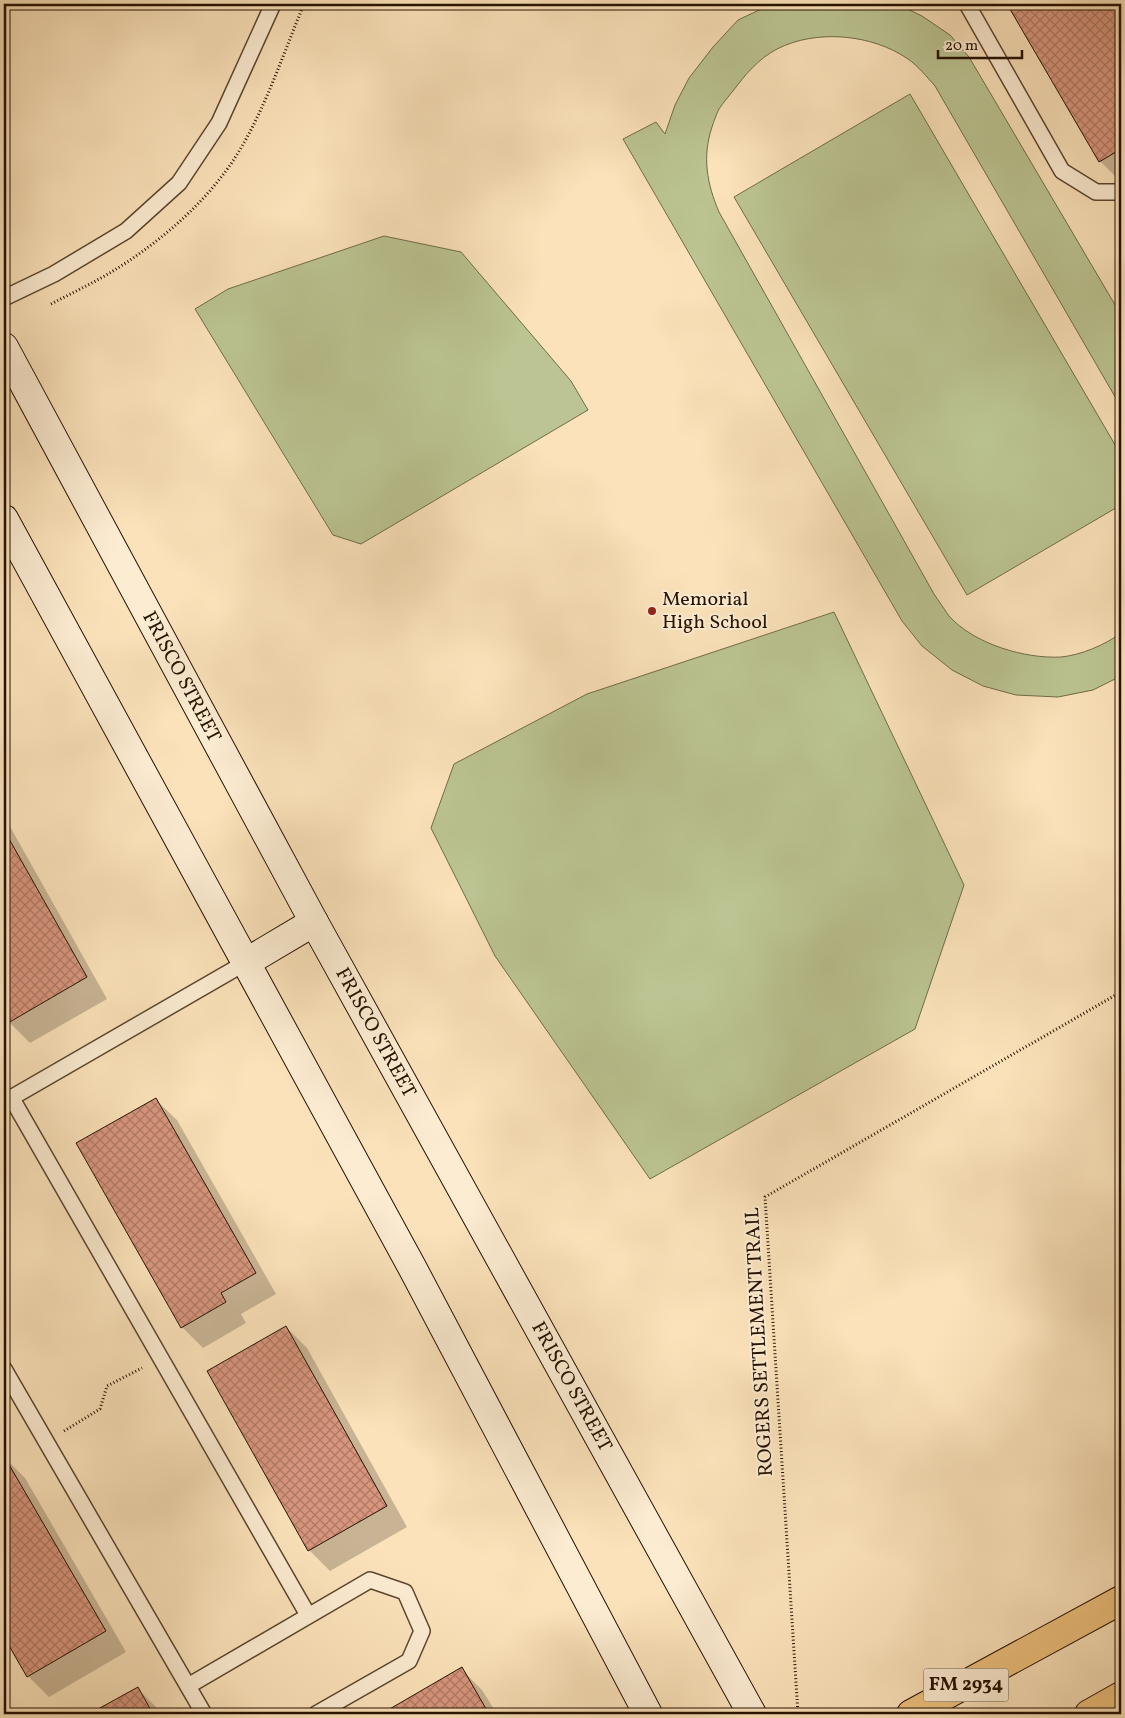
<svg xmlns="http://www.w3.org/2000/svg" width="1125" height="1718" viewBox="0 0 1125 1718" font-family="Vollkorn,serif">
<defs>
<pattern id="building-cross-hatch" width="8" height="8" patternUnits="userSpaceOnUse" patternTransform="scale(1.25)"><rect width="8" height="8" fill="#d8967e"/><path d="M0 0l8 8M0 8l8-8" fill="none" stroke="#af7965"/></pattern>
</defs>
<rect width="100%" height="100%" fill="#fbe2ba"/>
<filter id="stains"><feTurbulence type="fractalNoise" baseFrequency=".004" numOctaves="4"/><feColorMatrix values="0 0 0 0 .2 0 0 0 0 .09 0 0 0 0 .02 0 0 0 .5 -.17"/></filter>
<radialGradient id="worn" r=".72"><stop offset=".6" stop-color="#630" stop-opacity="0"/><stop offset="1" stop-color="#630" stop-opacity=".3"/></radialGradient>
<!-- park -->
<g fill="#bbc492" stroke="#706b49">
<path d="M772 4H897L922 16 950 35 969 57 1121 315V407L935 86C927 77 918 66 908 59 872 34 816 29 777 49 758 59 745 75 733 91 728 97 723 103 719 109 716 115 714 121 712 127 702 157 707 184 719 212L934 594C939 601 944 609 949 616 974 644 1025 659 1061 657 1081 655 1105 645 1121 633V676L1093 690 1058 697 1016 695 983 686 952 670 922 646 902 621 623 139 656 122 665 134 675 105 689 78 713 47 738 20Z"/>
<polygon points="910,94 1121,455 1121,505 967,595 734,197"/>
<polygon points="384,236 461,252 571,381 588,410 361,544 333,535 195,309 228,289"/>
<polygon points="834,612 964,885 915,1029 650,1179 495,956 431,828 454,764 587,694"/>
</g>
<!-- shadow -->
<g fill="#0003">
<polygon points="1009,4 1121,4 1121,172 1115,176 1100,161"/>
<polygon points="4,819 8,823 107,999 30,1043 9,1022 4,1012"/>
<polygon points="156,1100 177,1120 276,1294 241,1314 246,1323 203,1348 182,1327"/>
<polygon points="286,1327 307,1348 407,1527 330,1571 309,1550"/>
<polygon points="4,1457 25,1478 126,1652 49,1697 28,1676 4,1635"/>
<polygon points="461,1669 482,1690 497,1714 383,1714"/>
<polygon points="138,1689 159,1710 161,1714 92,1714"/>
</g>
<!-- building -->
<g fill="url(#building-cross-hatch)" stroke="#261200">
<polygon points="1007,4 1121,4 1121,149 1099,162"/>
<polygon points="4,830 87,977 8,1023 4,1015"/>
<polygon points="156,1098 256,1273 221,1293 226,1302 181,1328 76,1143"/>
<polygon points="286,1326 387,1506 308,1551 207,1371"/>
<polygon points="4,1456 106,1631 27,1677 4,1637"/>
<polygon points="462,1667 489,1714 381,1714"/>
<polygon points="138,1687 153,1714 89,1714"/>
</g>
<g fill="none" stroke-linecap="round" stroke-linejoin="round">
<defs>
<g id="lane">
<polyline points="967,4 1062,171 1096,192 1121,192"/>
<polyline points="4,298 54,274 126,231 179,183 219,123 273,4"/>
<polyline points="11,1097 308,1615"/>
<polyline points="4,1102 245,963"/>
<polyline points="4,1369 204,1714"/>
<polyline points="188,1686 370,1580 405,1592 422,1631 409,1661 316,1714"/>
</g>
<g id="secondary">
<polyline points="4,347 314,922 752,1714"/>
<polyline points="4,519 413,1269 648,1714"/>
<polyline points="245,963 314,922"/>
</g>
<g id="primary">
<polyline points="911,1714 1121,1600"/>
<polyline points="1089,1714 1121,1696"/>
</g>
</defs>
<!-- lane casing -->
<use href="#lane" stroke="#5b462e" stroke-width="18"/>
<!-- secondary casing -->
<use href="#secondary" stroke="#261200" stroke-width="30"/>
<!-- primary casing -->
<use href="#primary" stroke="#261200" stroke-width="30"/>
<!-- path -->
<g stroke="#261200" stroke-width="3" stroke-dasharray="1 2.5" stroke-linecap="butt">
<path d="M51 304C70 294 89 285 108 274 157 245 208 202 238 153 266 107 283 54 304 4"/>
<polyline points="64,1431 100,1409 107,1386 142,1368"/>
<polyline points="798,1714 765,1197 1121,992"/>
</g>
<!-- lane -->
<use href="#lane" stroke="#fcecd2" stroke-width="15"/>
<!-- secondary -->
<use href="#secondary" stroke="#fcecd2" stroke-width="28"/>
<!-- primary -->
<use href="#primary" stroke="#eec17d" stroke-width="28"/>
</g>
<!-- markers -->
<circle fill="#8f2418" stroke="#fcecd2" stroke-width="2" cx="652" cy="611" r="5"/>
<g text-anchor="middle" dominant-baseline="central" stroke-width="4" stroke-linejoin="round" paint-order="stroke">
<!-- shield labels -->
<rect fill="#fcecd2" stroke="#66533f" stroke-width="1" x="923.5" y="1668.5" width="85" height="33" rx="4"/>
<g font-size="19" font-weight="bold" fill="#261200">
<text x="966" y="1685">FM 2934</text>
</g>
<!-- poi labels -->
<g font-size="20" fill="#261200" stroke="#fcecd2" text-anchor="start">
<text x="662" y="600">Memorial<tspan x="662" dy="23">High School</tspan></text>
</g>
<!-- street labels -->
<g font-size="20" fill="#261200" stroke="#fcecd2">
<text transform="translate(181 677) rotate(62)">FRISCO STREET</text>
<text transform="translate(375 1033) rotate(61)">FRISCO STREET</text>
<text transform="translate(760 1342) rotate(-93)">ROGERS SETTLEMENT TRAIL</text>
<text transform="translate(571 1387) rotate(61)">FRISCO STREET</text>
</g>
</g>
<!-- margin -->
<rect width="1125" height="1718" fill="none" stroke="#fbe2ba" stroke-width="20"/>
<rect x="5" y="5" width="1115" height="1708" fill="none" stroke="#261200" stroke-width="2.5"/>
<rect x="10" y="10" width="1105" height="1698" fill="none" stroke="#261200"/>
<!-- scale -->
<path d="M938 50v8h84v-8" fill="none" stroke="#261200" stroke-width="2.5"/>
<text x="945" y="50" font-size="15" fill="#261200" stroke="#fcecd2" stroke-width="4" paint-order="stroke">20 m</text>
<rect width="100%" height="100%" filter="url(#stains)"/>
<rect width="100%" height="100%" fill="url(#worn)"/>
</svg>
